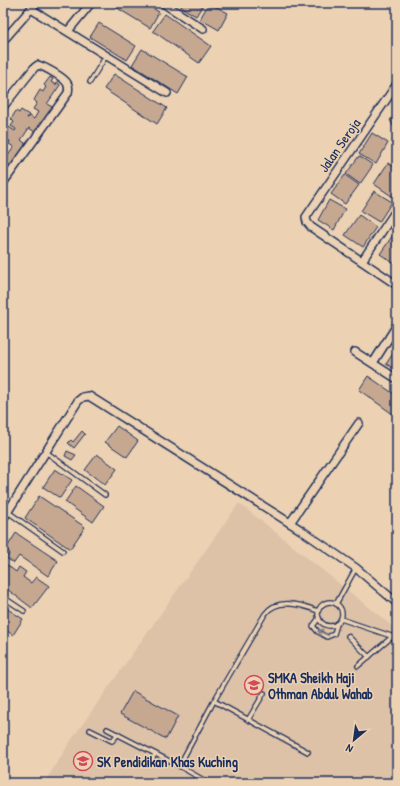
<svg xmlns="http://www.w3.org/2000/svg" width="400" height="786" viewBox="0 0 400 786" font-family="'Patrick Hand',sans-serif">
<rect width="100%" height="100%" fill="#ecd2b3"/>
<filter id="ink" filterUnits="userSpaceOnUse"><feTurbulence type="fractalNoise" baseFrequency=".025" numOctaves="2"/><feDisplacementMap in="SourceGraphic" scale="8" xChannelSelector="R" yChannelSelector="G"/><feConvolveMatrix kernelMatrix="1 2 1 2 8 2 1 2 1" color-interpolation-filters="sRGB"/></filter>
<g filter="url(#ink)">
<!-- built -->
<polygon fill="#ddc2a8" points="239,503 397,630 397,783 44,783 72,739"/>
<!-- building -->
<g fill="#c6a891" stroke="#1b2f5e">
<polygon points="109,3 144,3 159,12 150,28"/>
<polygon points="183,3 204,3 196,16 181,7"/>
<polygon points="209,3 228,13 219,30 200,19"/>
<polygon points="165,14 211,46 199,63 153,31"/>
<polygon points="99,23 136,46 127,60 90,37"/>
<polygon points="142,49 188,77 178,94 132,65"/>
<polygon points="114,74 167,108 157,124 104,89"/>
<polygon points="50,77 53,79 51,82 56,85 57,82 60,85 47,104 52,107 53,111 59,111 52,122 46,118 41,137 33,135 35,132 29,128 21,140 25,143 25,145 28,144 33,149 24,158 17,157 22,161 13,173 7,169 10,165 4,161 3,162 3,155 7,157 14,147 9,144 10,141 3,140 3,133 7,126 15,131 16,129 11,126 14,122 11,119 16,111 19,113 21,110 29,115 27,118 28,118 30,116 34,119 38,112 33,109 37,103 34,100 40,90 43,92 46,87 44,85"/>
<polygon points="397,116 397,133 390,120"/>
<polygon points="372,133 388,143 376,164 359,154"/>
<polygon points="359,156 373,165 360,184 346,174"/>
<polygon points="388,163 397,169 397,196 396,199 374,184"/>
<polygon points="345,175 359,185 345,204 331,194"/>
<polygon points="374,191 392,202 379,222 361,211"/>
<polygon points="329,200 345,209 334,230 318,220"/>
<polygon points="359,215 376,227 363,247 345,235"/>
<polygon points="397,229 397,262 395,264 380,254"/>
<polygon points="396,349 397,350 397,370 386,364"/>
<polygon points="368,376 397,396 397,417 359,390"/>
<polygon points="117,426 138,441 127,457 105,442"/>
<polygon points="82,431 85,434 74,448 68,443 71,440 73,442"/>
<polygon points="67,451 76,455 72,460 65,456"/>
<polygon points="97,454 117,469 105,485 85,470"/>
<polygon points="55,469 72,480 60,498 43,487"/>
<polygon points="76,486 104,506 93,522 65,502"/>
<polygon points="39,496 85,527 70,549 25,518"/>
<polygon points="16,533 58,561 48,576 19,556 14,563 6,558 10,553 6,549"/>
<polygon points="3,562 16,572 19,567 26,572 23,577 31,583 36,577 49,586 32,608 3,586"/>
<polygon points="3,606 23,619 13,635 3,628"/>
<polygon points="133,691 178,716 166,739 120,714"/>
</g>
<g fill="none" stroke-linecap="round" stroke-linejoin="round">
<defs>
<g id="service">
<polyline points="90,82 106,56"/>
<polyline points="46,452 105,495"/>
<polyline points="8,512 63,551"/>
<polyline points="3,597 24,611"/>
<circle cx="330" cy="614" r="12"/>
<polyline points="336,604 356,568"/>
<polyline points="319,618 313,626 318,632 327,637 334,634 337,624"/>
<polyline points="341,619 397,638"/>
<polyline points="348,636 369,657"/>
<polyline points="358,666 393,636"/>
<polyline points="214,701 308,752"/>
<polyline points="248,720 264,693"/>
<polyline points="107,729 179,766"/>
<polyline points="90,730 112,741 118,734"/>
<polyline points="151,762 155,754"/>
<path d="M209 783 179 766 214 701 265 614C277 597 303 605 318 611"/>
</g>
<g id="minor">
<polyline points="163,3 203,29"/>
<polyline points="31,9 167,93"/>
<polyline points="68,31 91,3"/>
<polyline points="3,41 36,3"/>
<polyline points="397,84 306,217 307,222 311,227 397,285"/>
<path d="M3 107 34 68 38 65C45 67 63 77 67 83 69 86 69 89 68 93L3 183"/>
<polyline points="362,261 397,209"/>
<polyline points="355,352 397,379"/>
<polyline points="373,363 397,325"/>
<polyline points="3,519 78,401 83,397 89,396 301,530 356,568 397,603"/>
<polyline points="290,523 359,423"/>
</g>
</defs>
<!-- service casing -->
<use href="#service" stroke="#1b2f5e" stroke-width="6"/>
<!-- minor casing -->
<use href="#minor" stroke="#1b2f5e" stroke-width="10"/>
<!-- service -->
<use href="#service" stroke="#ecd2b3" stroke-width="3.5"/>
<!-- minor -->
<use href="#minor" stroke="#ecd2b3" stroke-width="7"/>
</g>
<!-- one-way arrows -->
<defs><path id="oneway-shaft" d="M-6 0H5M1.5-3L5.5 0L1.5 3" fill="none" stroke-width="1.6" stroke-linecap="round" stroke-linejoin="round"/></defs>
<use stroke="#848088" href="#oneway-shaft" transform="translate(323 633) rotate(-155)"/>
</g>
<!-- icons -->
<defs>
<symbol id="school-ring" viewBox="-11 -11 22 22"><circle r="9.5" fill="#ecd2b3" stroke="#d1495b" stroke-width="1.5"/><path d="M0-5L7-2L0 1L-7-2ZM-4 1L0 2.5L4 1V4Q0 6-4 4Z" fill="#d1495b"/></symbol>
</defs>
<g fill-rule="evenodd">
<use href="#school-ring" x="243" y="674" width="22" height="22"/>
<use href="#school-ring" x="72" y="750" width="22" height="22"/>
</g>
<g text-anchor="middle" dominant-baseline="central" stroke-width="3" stroke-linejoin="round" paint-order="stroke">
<!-- street labels -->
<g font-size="14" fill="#1b2f5e" stroke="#ecd2b3">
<text transform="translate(339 145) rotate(-55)">Jalan Seroja</text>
</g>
<!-- poi labels -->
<g font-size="14" font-weight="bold" fill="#1b2f5e" stroke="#ecd2b3" text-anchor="start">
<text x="268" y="677">SMKA Sheikh Haji<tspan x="268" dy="16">Othman Abdul Wahab</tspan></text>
<text x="97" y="761">SK Pendidikan Khas Kuching</text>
</g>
</g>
<!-- margin -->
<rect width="400" height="786" fill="none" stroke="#ecd2b3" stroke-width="16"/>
<rect x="8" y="8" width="384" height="770" fill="none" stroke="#1b2f5e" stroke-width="1.5" filter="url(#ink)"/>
<!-- north arrow -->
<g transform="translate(354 740) rotate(209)" stroke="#ecd2b3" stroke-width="3" paint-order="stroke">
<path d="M0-3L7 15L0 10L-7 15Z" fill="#1b2f5e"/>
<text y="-6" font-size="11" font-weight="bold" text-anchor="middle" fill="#1b2f5e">N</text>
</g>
</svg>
